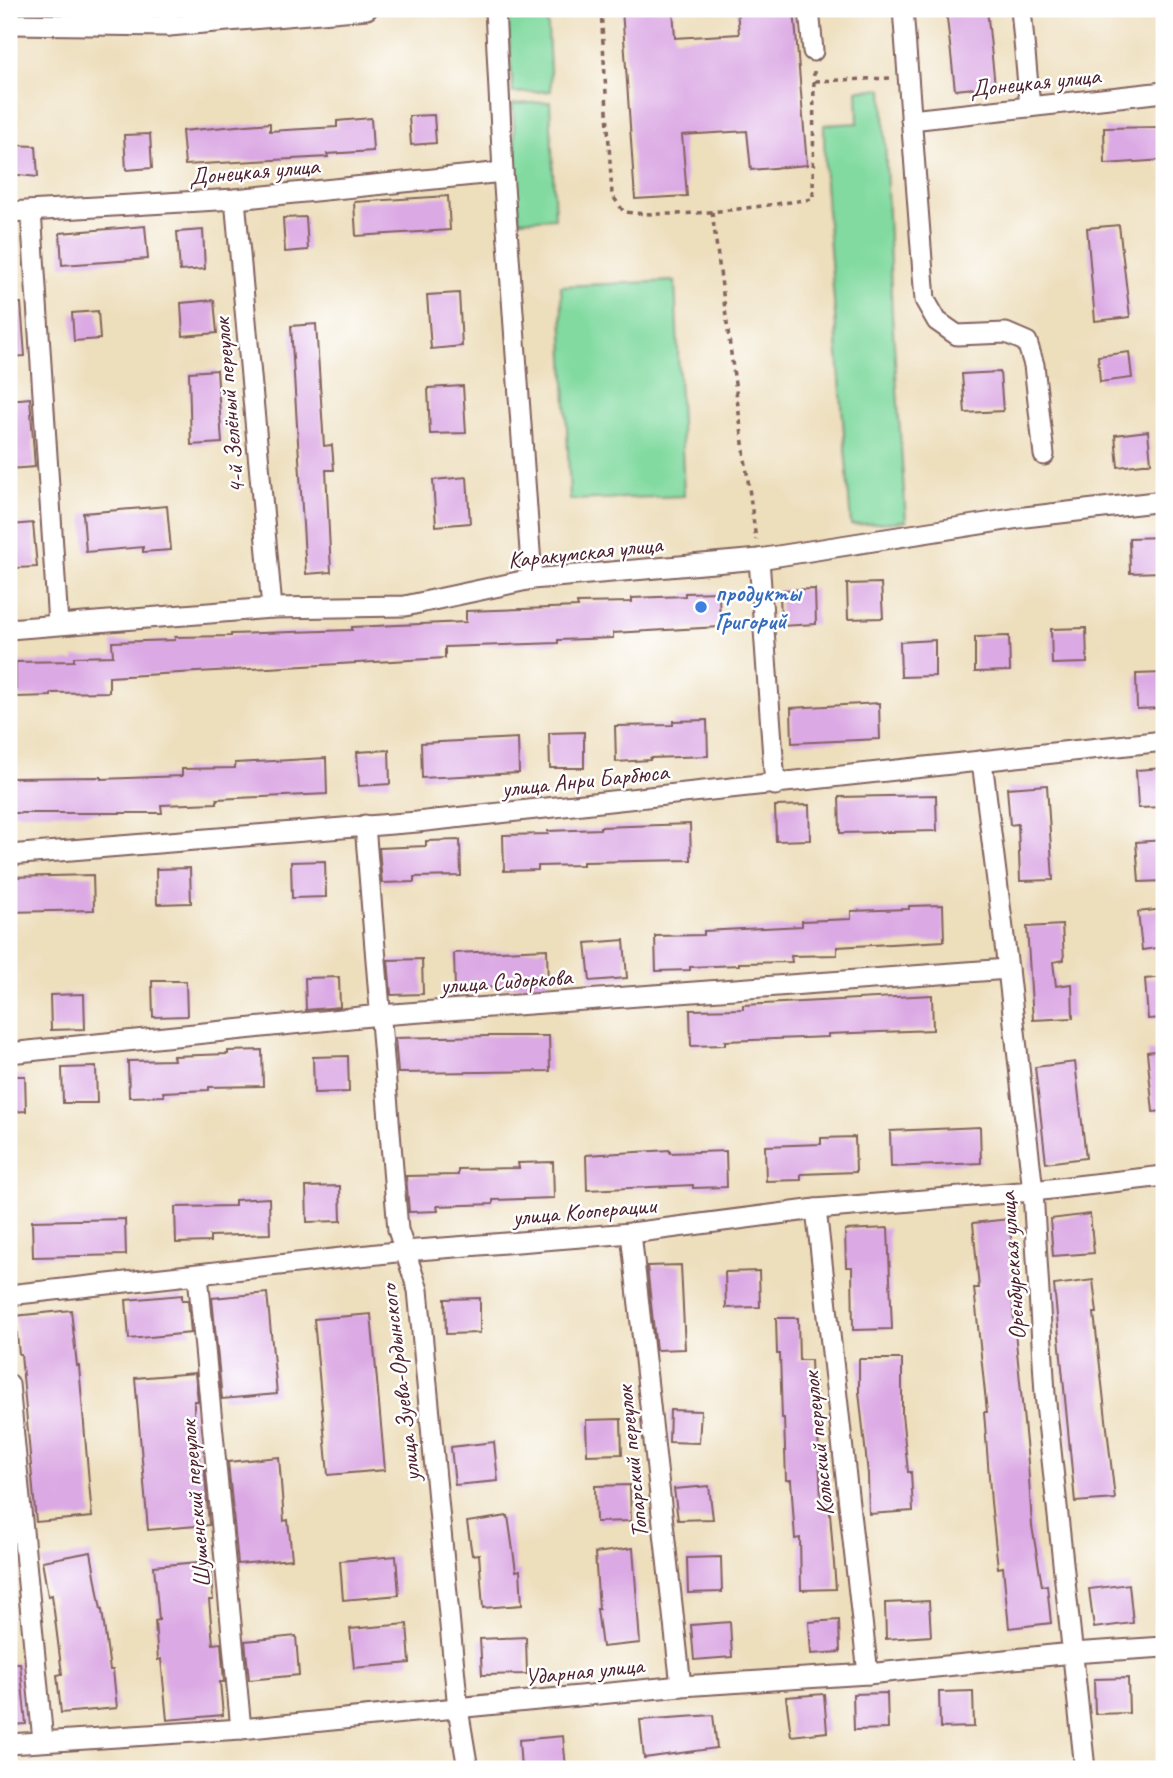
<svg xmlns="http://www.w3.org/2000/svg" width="1173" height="1778" viewBox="0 0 1173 1778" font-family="Caveat,sans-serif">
<rect width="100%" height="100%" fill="#fff"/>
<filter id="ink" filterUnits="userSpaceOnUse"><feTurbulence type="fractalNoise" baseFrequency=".0143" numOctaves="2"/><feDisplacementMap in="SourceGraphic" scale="14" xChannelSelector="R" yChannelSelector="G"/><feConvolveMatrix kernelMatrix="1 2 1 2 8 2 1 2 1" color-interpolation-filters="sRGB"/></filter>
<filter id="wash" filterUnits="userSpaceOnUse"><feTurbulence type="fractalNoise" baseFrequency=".00686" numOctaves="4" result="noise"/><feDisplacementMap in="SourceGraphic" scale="28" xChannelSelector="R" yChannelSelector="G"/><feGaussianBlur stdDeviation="1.57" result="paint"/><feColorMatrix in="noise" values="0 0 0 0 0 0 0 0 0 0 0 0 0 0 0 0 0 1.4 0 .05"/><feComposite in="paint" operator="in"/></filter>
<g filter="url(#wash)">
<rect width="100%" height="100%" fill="#eddebc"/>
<!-- green -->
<g fill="#82daa0" stroke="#667c66" stroke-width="2">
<polygon points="507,9 547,9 551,91 513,93"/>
<polygon points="883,89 892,315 906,521 851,525 825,183 824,125 858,123 857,90"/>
<polygon points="550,102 555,218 519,220 513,104"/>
<polygon points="675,281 684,496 570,500 561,286"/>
</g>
<g id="blocks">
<!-- building -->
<g fill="#dba9e4">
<polygon points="622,9 673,9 675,38 739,34 737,9 794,9 807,165 751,170 747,131 682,135 687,196 635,199"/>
<polygon points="946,9 987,9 995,86 955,90"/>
<polygon points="434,115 436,143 411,145 409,116"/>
<polygon points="371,118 373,151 327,154 328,157 185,165 182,131 270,123 270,131 337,127 337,121"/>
<polygon points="1164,127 1164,160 1105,164 1104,128"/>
<polygon points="150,134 152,168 126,170 124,135"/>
<polygon points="9,145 36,146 38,177 9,174"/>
<polygon points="448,196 450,230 356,236 354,202"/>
<polygon points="306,217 308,250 285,252 283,218"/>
<polygon points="1119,225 1130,317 1095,321 1087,228"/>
<polygon points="145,226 148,259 62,265 60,233"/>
<polygon points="203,230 205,269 180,271 177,232"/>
<polygon points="459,293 462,346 431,349 427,295"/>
<polygon points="214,300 217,333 183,336 181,303"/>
<polygon points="9,303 21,303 25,356 9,357"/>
<polygon points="98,311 100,339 74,341 72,313"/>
<polygon points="316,324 324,446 332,445 334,470 326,470 331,572 306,574 291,326"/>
<polygon points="1129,352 1132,378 1100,382 1098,356"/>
<polygon points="217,370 222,443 191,445 189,372"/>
<polygon points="1000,372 1003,411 965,413 962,374"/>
<polygon points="463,386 466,433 430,434 428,388"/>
<polygon points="30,398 35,467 9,469 9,400"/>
<polygon points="1148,431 1151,463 1118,467 1115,435"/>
<polygon points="467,477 470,523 436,526 433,480"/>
<polygon points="167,506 171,550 143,552 143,547 86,552 83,513"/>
<polygon points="33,523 37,567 15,568 11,525"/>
<polygon points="1164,537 1164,572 1130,573 1129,538"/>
<polygon points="881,583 883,618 848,619 847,584"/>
<polygon points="815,589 816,624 781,626 780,590"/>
<polygon points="719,592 720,627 613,633 613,638 558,640 558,643 445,647 445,658 109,677 109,692 51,693 51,696 16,697 16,662 74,661 74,657 113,656 112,642 175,640 175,637 231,636 231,634 352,630 352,627 466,622 466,611 578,607 577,603 632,602 632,598 685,596 685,593"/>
<polygon points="1086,628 1087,663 1052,664 1051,629"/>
<polygon points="1009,636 1010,671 975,672 975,637"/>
<polygon points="935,640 935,676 901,677 900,642"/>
<polygon points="1164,673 1164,708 1137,709 1136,674"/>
<polygon points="879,703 880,739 792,743 791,708"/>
<polygon points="707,720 708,756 650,758 650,760 616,762 615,726 673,725 673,721"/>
<polygon points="584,732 584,768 550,768 549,733"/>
<polygon points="518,738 519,773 422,778 421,743"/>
<polygon points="389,750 390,784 359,786 357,752"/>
<polygon points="326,758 327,794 217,799 217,803 161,805 162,813 9,813 9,778 101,777 101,779 182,776 182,769 235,768 235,763"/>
<polygon points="1164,768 1164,807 1138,808 1136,770"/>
<polygon points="1047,785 1053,880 1020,881 1018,824 1010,825 1007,788"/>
<polygon points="936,795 937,831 840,833 839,797"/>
<polygon points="809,805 810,840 776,841 775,806"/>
<polygon points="690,824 691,860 583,862 583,865 538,866 538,870 504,871 503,835 548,834 548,831 600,829 600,827"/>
<polygon points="460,840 461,876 414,877 414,882 382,883 379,848 426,846 426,841"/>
<polygon points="1164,840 1164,881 1139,882 1136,842"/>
<polygon points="325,861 326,897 292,898 291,862"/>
<polygon points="190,868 191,903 157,904 156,869"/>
<polygon points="93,875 94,910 9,912 9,877"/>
<polygon points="943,905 944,941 837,947 837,955 791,956 792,962 739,963 739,965 690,967 690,970 656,971 655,936 704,935 704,931 802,926 802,921 851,919 851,911 909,909 909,906"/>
<polygon points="1164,909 1164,947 1142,950 1138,912"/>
<polygon points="1062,925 1064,960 1053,962 1056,986 1072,984 1073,1018 1033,1020 1027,927"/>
<polygon points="624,940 627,978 590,981 586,943"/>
<polygon points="547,949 548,985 455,989 454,953"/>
<polygon points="422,959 423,994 391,995 388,960"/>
<polygon points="339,977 340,1007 306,1010 305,978"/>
<polygon points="1164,977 1164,1018 1148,1019 1145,979"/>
<polygon points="152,981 186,981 187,1016 153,1017"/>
<polygon points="84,994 85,1029 51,1030 50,995"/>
<polygon points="932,995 933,1030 828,1034 828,1037 725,1041 725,1045 691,1046 690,1010 743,1009 743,1005"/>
<polygon points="488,1036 549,1036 550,1071 398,1073 395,1038"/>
<polygon points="262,1050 263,1086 209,1087 209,1090 163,1092 164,1096 129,1097 128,1061 174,1060 173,1056 228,1054 228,1051"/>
<polygon points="1164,1050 1164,1111 1153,1112 1147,1052"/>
<polygon points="348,1056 349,1092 314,1093 313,1057"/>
<polygon points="1075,1062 1086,1158 1046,1163 1035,1067"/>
<polygon points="96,1067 97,1103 63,1103 62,1068"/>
<polygon points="9,1076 25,1076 26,1111 9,1112"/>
<polygon points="980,1127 981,1163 891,1167 890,1131"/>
<polygon points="855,1137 856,1172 801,1174 801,1180 766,1181 765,1146 821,1144 821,1138"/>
<polygon points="670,1150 670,1153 726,1151 727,1187 693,1188 693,1185 587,1190 586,1155"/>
<polygon points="553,1162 554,1198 493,1200 493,1204 437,1206 438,1211 409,1212 406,1176 458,1175 458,1169 519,1168 518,1163"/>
<polygon points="340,1186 341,1221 307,1222 306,1187"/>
<polygon points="269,1198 270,1234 210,1236 210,1242 176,1243 175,1207 235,1206 235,1200"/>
<polygon points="1090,1214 1094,1253 1053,1256 1050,1219"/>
<polygon points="125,1219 126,1255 33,1257 32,1221"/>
<polygon points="1009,1219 1013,1258 1010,1258 1014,1321 1028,1463 1032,1526 1042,1586 1047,1585 1051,1623 1009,1628 1003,1567 998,1568 991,1502 984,1412 987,1412 974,1288 979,1288 973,1223"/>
<polygon points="888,1228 892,1329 853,1330 852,1267 846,1267 845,1230"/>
<polygon points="681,1265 685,1349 656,1350 647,1266"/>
<polygon points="759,1271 760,1307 726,1308 725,1272"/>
<polygon points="1093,1280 1097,1313 1094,1313 1115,1499 1075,1502 1054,1285"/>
<polygon points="267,1293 277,1394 222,1399 212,1298"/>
<polygon points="182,1295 182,1300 188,1300 191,1333 129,1339 126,1300"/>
<polygon points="480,1298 480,1333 446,1334 445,1299"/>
<polygon points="71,1310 77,1366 79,1366 92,1517 36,1522 21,1354 19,1354 15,1316"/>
<polygon points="371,1314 385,1470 328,1475 314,1319"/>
<polygon points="776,1318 798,1318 799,1360 811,1360 812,1382 816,1382 821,1501 829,1501 836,1589 801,1590 800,1538 795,1539 791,1480 786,1480 784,1418 782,1418 780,1354 777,1354"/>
<polygon points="859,1359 902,1359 902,1414 908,1472 911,1472 913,1511 869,1514 868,1474 859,1392"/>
<polygon points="195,1373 198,1401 194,1401 194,1412 199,1464 204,1464 209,1525 148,1530 135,1378"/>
<polygon points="670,1410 701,1411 699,1443 669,1442"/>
<polygon points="621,1419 622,1454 587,1455 586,1420"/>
<polygon points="494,1442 498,1481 455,1485 451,1447"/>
<polygon points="279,1457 284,1521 288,1520 292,1559 238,1564 228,1462"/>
<polygon points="630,1485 631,1521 596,1522 595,1486"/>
<polygon points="709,1486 713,1519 678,1520 674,1489"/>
<polygon points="508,1516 516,1571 520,1570 522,1605 483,1608 479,1554 472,1555 467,1522"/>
<polygon points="633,1548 640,1643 602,1647 597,1609 599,1609 595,1553"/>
<polygon points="91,1552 101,1610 102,1610 110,1670 113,1670 117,1708 61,1713 57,1675 62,1674 52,1595 48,1596 42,1561"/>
<polygon points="396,1556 399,1595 343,1600 340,1561"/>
<polygon points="721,1557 722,1592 688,1593 687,1558"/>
<polygon points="210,1561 213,1600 209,1600 213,1644 221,1643 224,1682 220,1682 223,1715 167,1720 161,1659 158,1660 155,1621 159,1620 154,1566"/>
<polygon points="1129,1584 1133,1623 1094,1628 1089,1589"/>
<polygon points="929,1601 931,1636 886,1639 885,1603"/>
<polygon points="839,1620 840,1652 811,1654 809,1622"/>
<polygon points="730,1622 732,1657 694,1660 691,1625"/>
<polygon points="407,1624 410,1663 354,1668 350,1629"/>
<polygon points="296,1636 299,1675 249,1680 245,1641"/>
<polygon points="526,1637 527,1674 482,1675 480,1639"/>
<polygon points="9,1663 20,1663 26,1724 9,1725"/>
<polygon points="1128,1678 1129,1713 1095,1714 1094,1679"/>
<polygon points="973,1691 974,1727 940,1728 939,1692"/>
<polygon points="887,1693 888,1729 854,1730 853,1694"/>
<polygon points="824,1694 827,1732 791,1736 786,1697"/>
<polygon points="713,1715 717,1748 644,1758 640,1720"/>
<polygon points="563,1736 566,1769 521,1769 519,1740"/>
</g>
</g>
</g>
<g filter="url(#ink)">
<use href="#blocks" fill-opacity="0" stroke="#83625e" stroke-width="2"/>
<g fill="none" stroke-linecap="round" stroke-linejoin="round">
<defs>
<g id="minor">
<polyline points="167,9 169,26 367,9"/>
<polyline points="495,9 503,172 532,579"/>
<polyline points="809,9 813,51"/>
<polyline points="903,9 925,300 937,321 957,335 1006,333 1027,342 1034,365 1044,455"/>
<polyline points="1021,9 1030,107"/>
<polyline points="9,24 169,26"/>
<polyline points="911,120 1164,92"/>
<polyline points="235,199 272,608"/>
<polyline points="31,211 58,624"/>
<polyline points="9,212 235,199 503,172"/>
<polyline points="759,559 775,785"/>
<polyline points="9,629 272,608 405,606 532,579 759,559 1025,517 1164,501"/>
<polyline points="982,761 1008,969 1033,1191 1045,1394 1085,1769"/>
<polyline points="365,825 398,1230 418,1290 458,1709 468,1769"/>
<polyline points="9,855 417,822 1164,741"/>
<polyline points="9,1053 380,1015 1008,969"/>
<polyline points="816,1209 868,1674"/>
<polyline points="631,1233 681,1686"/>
<polyline points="198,1275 241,1729"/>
<polyline points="9,1295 405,1251 631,1233 816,1209 1033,1191 1164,1176"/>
<polyline points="9,1384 43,1741"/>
<polyline points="9,1744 241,1729 681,1686 868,1674 1072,1653 1164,1647"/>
</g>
</defs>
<!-- minor casing -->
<use href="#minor" stroke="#83625e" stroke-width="23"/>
<!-- path -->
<g stroke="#83625e" stroke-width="3.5" stroke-dasharray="5 5" stroke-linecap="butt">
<path d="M601 9 612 195 624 212C687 219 750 207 813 199L814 70"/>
<polyline points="815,81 890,78"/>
<polyline points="712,212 756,540"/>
</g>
<!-- minor -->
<use href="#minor" stroke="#fff" stroke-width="19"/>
</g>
</g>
<!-- markers -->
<circle fill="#3f7fe0" stroke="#fff" stroke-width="2.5" cx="701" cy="607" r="7"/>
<g text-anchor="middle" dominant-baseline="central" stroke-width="5" stroke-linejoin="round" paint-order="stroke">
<!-- street labels -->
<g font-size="24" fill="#4a1f2b" stroke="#fff">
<text transform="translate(1035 82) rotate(-6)">Донецкая улица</text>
<text transform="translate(254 171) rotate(-5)">Донецкая улица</text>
<text transform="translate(229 406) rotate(-95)">4-й Зелёный переулок</text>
<text transform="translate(585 552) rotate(-6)">Каракумская улица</text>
<text transform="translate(585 780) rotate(-6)">улица Анри Барбюса</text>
<text transform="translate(506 981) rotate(-4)">улица Сидоркова</text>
<text transform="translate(584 1211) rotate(-5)">улица Кооперации</text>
<text transform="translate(1012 1266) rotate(-94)">Оренбурская улица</text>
<text transform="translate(400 1383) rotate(-97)">улица Зуева-Ордынского</text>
<text transform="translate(818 1444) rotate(-96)">Кольский переулок</text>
<text transform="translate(632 1462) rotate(-96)">Топарский переулок</text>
<text transform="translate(195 1504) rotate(-95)">Шушенский переулок</text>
<text transform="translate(584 1671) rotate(-6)">Ударная улица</text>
</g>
<!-- shop labels -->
<g font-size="24" font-weight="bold" fill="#366cbe" stroke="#fff" text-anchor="start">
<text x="715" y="593">продукты<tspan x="715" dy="28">Григорий</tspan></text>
</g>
</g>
<!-- margin -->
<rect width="1173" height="1778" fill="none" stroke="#fff" stroke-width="35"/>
</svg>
